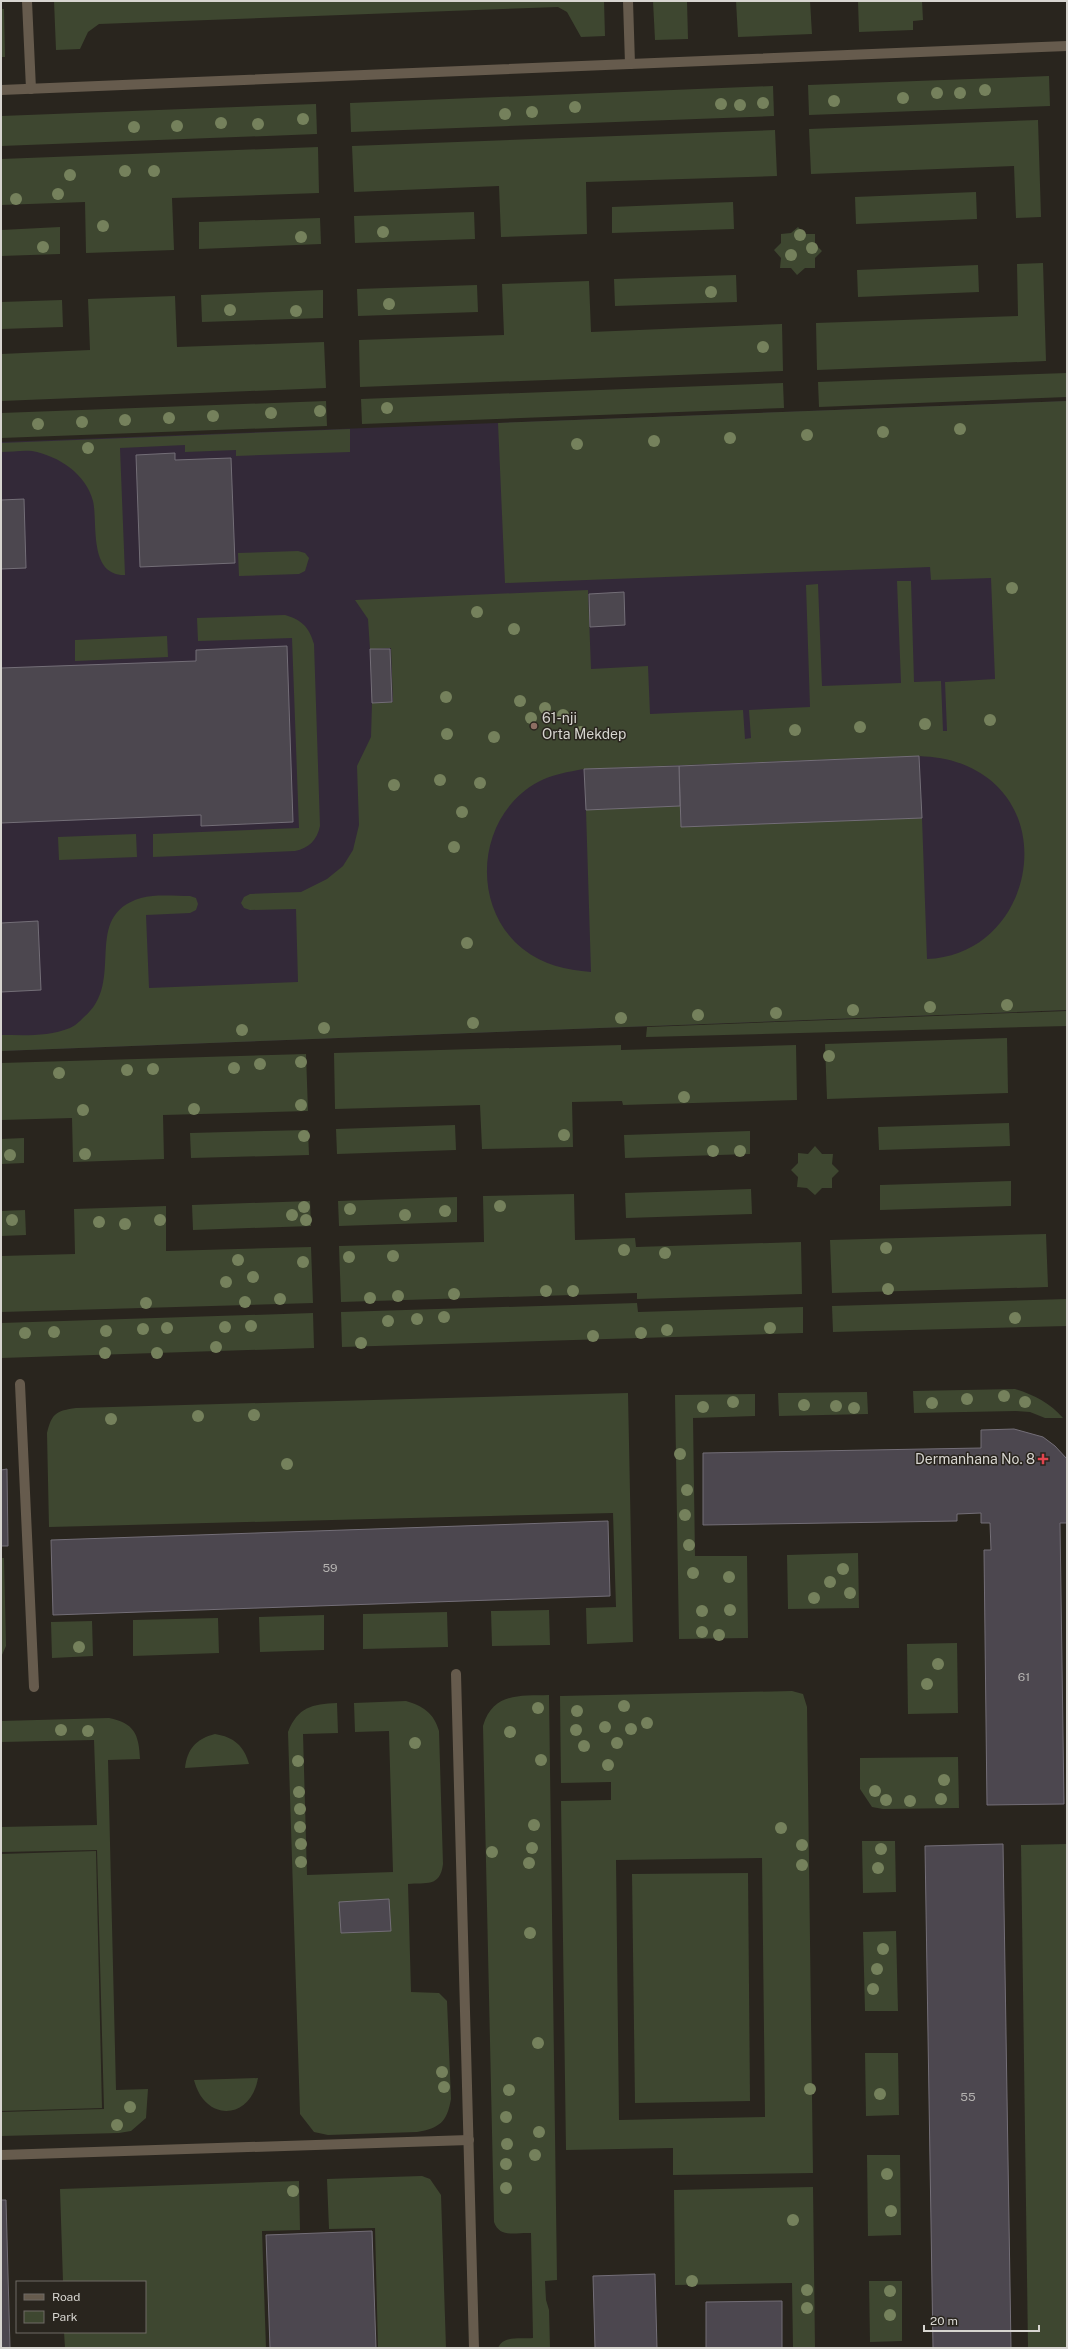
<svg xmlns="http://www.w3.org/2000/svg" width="1068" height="2349" viewBox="0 0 1068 2349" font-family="'Public Sans',sans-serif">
<rect width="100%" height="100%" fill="#29251e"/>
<!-- education -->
<polygon fill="#332938" points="1067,401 1067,1010 1,1051 1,442"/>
<!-- green -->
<g fill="#3e4730" fill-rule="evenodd">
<polygon points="54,1 604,1 605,36 581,37 567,12 558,7 99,24 88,32 80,49 56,50"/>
<polygon points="653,1 687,1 688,39 655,40"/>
<polygon points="736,1 810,1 812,34 738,37"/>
<polygon points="858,1 922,1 923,20 913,21 913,30 859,32"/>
<polygon points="1,9 4,9 5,57 1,57"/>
<polygon points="1049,76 1050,106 809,115 808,85"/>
<polygon points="773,86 774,116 351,132 350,103"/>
<polygon points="316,104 317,134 1,146 1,116"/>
<polygon points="1038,120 1041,217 1016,218 1014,166 811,174 809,129"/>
<polygon points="775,130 777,176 586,182 587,234 501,237 499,186 354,192 352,146"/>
<polygon points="318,147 319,193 172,198 174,250 86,253 85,202 1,205 1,159"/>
<polygon points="976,192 977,219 856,224 855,197"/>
<polygon points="733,202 734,229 612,233 612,207"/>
<polygon points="474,212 475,239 355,243 354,216"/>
<polygon points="320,218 321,244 199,249 199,222"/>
<polygon points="60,227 60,254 1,256 1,230"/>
<polygon points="798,227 805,234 815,234 815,244 822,251 815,258 815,268 805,268 797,275 791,268 780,268 781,258 774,250 781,243 781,234 791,233"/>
<polygon points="1043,263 1046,361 817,370 816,323 1018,316 1017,264"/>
<polygon points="978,265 979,292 858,297 857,270"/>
<polygon points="736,275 737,302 615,306 614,279"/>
<polygon points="589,281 591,332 782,324 783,371 360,387 359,340 504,335 502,284"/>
<polygon points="477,285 478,312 358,316 357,289"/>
<polygon points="323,290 323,318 202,322 201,295"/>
<polygon points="175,296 177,347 324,342 326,388 1,401 1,354 90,350 88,299"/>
<polygon points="62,300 63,327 1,329 1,302"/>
<polygon points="1067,373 1067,397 819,407 818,382"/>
<polygon points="783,383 784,408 362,424 361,399"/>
<polygon points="326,401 327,426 1,438 1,413"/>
<path d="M1067 401V1010L1 1051V1035C24 1035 48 1037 70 1028 75 1026 80 1021 84 1017 127 982 80 916 141 898 155 894 175 896 190 896L196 898 198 904 196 910 190 913 146 915 149 988 298 982 296 909 250 910 244 908 241 903 244 897 250 894 301 892 327 879 343 866 353 850 359 825 357 766 371 737 372 703 393 702 391 648 370 649 368 619 355 600 588 590 591 669 648 666 650 714 743 710 745 739 751 738 749 710 810 707 806 585 818 584 822 686 901 683 897 581H911L914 682 941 681 943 731H947L945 682 995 679 991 578 931 580 930 567 505 583 498 423ZM919 756C936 757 951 759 967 766 1063 808 1031 955 927 959L922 818 681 827 680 806 586 810 591 972C566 970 543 965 523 949 469 906 477 815 538 782 553 774 568 772 584 769Z"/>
<path d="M350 429V452L236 456V450L185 452V445L120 448 125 575C88 576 98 522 93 501 86 474 59 456 32 451 22 450 11 452 1 452V443Z"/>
<polygon points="298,551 305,553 309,558 305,571 299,574 239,576 238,553"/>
<path d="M285 615C302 620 309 627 314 644L320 826C317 840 309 848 295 851L153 857V834L299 828 292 638 198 641 197 618Z"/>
<polygon points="167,636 168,657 75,661 75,640"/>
<polygon points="136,834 137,857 59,860 58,837"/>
<polygon points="1067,1011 1067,1026 646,1037 647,1027"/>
<polygon points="1007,1038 1008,1093 827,1099 825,1044"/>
<polygon points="621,1045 621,1050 796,1045 797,1100 623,1105 622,1101 572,1102 573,1147 482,1149 480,1105 335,1109 334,1053"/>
<polygon points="306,1054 308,1111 163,1115 164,1159 73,1162 72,1118 1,1120 1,1063"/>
<polygon points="1009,1123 1010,1146 879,1150 878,1127"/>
<polygon points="455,1125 456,1150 337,1154 336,1129"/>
<polygon points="308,1130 309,1155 191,1158 190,1133"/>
<polygon points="750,1131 750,1154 625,1158 624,1135"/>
<polygon points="24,1138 24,1163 1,1164 1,1139"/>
<polygon points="815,1146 822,1154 833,1154 832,1164 839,1171 832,1178 832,1188 822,1188 815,1195 807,1188 797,1187 798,1177 791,1170 798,1163 798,1153 808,1154"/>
<polygon points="1011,1181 1011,1206 880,1210 880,1185"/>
<polygon points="751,1189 752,1214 626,1218 625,1193"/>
<polygon points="574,1194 575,1240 635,1238 636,1247 801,1242 802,1294 637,1299 637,1293 341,1302 339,1246 484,1242 483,1196"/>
<polygon points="457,1197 457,1222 339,1226 338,1201"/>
<polygon points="310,1201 311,1226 193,1230 192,1205"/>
<polygon points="166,1206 166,1251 311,1247 313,1303 1,1312 1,1256 75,1254 74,1209"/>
<polygon points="25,1210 26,1235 1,1236 1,1211"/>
<polygon points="1046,1234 1048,1287 832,1293 830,1240"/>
<polygon points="1067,1299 1067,1326 833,1332 832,1306"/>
<polygon points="637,1303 638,1312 803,1307 803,1333 342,1347 341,1312"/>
<polygon points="313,1313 314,1348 1,1358 1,1323"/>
<path d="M1015 1389C1034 1395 1050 1403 1063 1418H1045L1030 1412 1016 1411 914 1413 913 1391Z"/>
<polygon points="867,1392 868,1414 779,1416 778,1393"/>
<path d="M628 1393 633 1642 587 1644 586 1608 616 1607 613 1513 49 1527 47 1433C52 1413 56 1411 76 1408Z"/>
<polygon points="755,1394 755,1416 693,1418 695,1556 747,1556 748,1638 679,1639 675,1395"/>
<polygon points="858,1553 859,1608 788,1609 787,1555"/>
<polygon points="1,1558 4,1558 6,1646 1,1657"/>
<polygon points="549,1610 550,1645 492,1646 491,1611"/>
<polygon points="447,1612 448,1647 363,1649 363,1614"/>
<polygon points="324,1615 324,1650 260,1652 259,1617"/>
<polygon points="218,1618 219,1653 133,1656 133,1620"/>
<polygon points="92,1621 93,1656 52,1658 51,1622"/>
<polygon points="957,1643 958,1713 908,1714 907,1644"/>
<path d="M792 1691 803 1694 807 1707 813 2173 673 2175V2148L566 2150 561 1801 611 1800V1782L561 1783 560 1696ZM762 1858 765 2117 619 2120 616 1860Z"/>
<path d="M549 1695 557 2280 545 2281 546 2300 549 2310 550 2348H498C503 2335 521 2339 533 2338L531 2233C517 2232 500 2239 494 2222L483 1726C493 1692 520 1696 549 1695Z"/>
<path d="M406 1701C423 1706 434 1713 439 1731L443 1864C440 1888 426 1882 408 1884L411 1992 439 1993 447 2001 451 2099C447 2122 440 2128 417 2132L328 2135 314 2132 300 2114 288 1732C298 1707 312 1704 337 1703L338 1733 303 1734 307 1875 393 1872 389 1731 355 1732 354 1703Z"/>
<path d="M109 1718C134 1723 139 1734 140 1759L108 1760 116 2090 148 2089 146 2118 131 2131 119 2133 1 2136V2112L104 2109 97 1850 1 1852V1827L97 1825 94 1740 1 1742V1721Z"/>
<path d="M215 1734C234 1737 244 1746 249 1764L185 1768C187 1749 196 1739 215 1734Z"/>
<polygon points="958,1757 959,1808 883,1809 872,1807 860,1789 860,1758"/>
<polygon points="862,1841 895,1841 896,1892 863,1893"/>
<polygon points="1067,1844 1067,2348 1028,2348 1021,1845"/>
<polygon points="96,1851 102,2108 1,2111 1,1854"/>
<polygon points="748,1873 750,2101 635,2103 632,1874"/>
<polygon points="896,1931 898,2011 865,2011 863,1932"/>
<polygon points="865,2053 898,2053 899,2115 866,2116"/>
<path d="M258 2078C251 2120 205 2123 194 2080Z"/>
<polygon points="867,2155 900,2155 901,2235 868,2236"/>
<polygon points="422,2176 430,2179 441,2195 446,2348 378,2348 375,2228 329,2229 327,2179"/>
<polygon points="299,2181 300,2230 262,2231 266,2348 65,2348 64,2332 145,2332 145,2282 63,2282 60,2189"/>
<polygon points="813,2187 815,2348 793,2348 792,2283 675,2285 674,2190"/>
<polygon points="869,2281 902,2281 902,2341 870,2342"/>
</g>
<!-- building -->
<g fill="#4c474f" stroke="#736e77">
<polygon points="175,453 175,460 231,458 235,563 140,567 136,455"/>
<polygon points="24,499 26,568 1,569 1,500"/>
<polygon points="624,592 625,625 590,627 589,594"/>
<polygon points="287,646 293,822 201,826 201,815 1,823 1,668 196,661 196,650"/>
<polygon points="370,649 390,649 392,702 372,703"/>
<polygon points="919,756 922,818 681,827 679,766"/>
<polygon points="679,766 680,806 586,810 584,769"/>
<polygon points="38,921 41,990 1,992 1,923"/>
<polygon points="1014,1429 1043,1437 1055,1446 1067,1459 1067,1523 1060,1523 1064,1804 987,1805 984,1550 991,1550 990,1523 981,1523 981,1513 957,1514 957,1521 703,1525 703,1453 981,1448 981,1430"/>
<polygon points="7,1469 8,1546 1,1546 1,1470"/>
<polygon points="608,1521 610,1596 53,1615 51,1540"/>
<polygon points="1003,1844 1011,2348 933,2348 925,1846"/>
<polygon points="389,1899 391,1931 341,1933 339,1902"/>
<polygon points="1,2200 6,2200 10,2348 1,2348"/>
<polygon points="372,2231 376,2348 270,2348 266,2235"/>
<polygon points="655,2274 657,2348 595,2348 593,2276"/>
<polygon points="782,2301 782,2348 706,2348 706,2302"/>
</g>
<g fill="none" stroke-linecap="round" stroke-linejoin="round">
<!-- minor -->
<g stroke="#665b4d" stroke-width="10">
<polyline points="27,1 31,89"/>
<polyline points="628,1 630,64"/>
<polyline points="1,90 1067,46"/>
<polyline points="20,1384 34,1687"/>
<polyline points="456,1674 474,2348"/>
<polyline points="1,2155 469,2140"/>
</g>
</g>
<!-- trees -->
<g fill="#75815c">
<circle cx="985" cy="90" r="6"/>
<circle cx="937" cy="93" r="6"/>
<circle cx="960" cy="93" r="6"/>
<circle cx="903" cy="98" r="6"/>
<circle cx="834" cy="101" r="6"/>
<circle cx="763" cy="103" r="6"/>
<circle cx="721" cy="104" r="6"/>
<circle cx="740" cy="105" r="6"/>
<circle cx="575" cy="107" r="6"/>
<circle cx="532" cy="112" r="6"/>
<circle cx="505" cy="114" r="6"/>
<circle cx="303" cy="119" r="6"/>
<circle cx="221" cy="123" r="6"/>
<circle cx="258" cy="124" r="6"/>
<circle cx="177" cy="126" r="6"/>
<circle cx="134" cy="127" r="6"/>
<circle cx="125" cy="171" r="6"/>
<circle cx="154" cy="171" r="6"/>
<circle cx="70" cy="175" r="6"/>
<circle cx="58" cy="194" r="6"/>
<circle cx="16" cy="199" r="6"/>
<circle cx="103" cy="226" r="6"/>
<circle cx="383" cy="232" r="6"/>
<circle cx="800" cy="235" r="6"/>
<circle cx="301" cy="237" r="6"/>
<circle cx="43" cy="247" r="6"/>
<circle cx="812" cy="248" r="6"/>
<circle cx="791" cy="255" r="6"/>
<circle cx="711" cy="292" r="6"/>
<circle cx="389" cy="304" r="6"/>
<circle cx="230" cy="310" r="6"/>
<circle cx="296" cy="311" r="6"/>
<circle cx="763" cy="347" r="6"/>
<circle cx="387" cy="408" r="6"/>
<circle cx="320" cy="411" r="6"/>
<circle cx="271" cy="413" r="6"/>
<circle cx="213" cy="416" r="6"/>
<circle cx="169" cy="418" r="6"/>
<circle cx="125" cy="420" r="6"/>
<circle cx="82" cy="422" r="6"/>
<circle cx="38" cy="424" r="6"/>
<circle cx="960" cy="429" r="6"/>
<circle cx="883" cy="432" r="6"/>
<circle cx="807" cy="435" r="6"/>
<circle cx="730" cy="438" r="6"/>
<circle cx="654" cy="441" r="6"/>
<circle cx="577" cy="444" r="6"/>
<circle cx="88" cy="448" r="6"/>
<circle cx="1012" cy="588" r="6"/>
<circle cx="477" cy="612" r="6"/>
<circle cx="514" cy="629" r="6"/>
<circle cx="446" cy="697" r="6"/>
<circle cx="520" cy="701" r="6"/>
<circle cx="545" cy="708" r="6"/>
<circle cx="563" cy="715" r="6"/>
<circle cx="531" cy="718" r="6"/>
<circle cx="990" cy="720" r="6"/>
<circle cx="925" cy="724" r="6"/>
<circle cx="860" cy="727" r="6"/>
<circle cx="795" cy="730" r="6"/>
<circle cx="581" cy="732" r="6"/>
<circle cx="447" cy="734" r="6"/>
<circle cx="494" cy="737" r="6"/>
<circle cx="440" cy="780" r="6"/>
<circle cx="480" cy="783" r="6"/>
<circle cx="394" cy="785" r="6"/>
<circle cx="462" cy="812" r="6"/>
<circle cx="454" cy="847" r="6"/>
<circle cx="467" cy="943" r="6"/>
<circle cx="1007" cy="1005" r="6"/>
<circle cx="930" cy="1007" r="6"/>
<circle cx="853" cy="1010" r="6"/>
<circle cx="776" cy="1013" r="6"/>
<circle cx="698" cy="1015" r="6"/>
<circle cx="621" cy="1018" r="6"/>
<circle cx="473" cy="1023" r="6"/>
<circle cx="324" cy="1028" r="6"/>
<circle cx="242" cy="1030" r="6"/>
<circle cx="829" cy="1056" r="6"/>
<circle cx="301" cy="1062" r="6"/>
<circle cx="260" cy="1064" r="6"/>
<circle cx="234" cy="1068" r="6"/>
<circle cx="153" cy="1069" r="6"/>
<circle cx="127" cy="1070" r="6"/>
<circle cx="59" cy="1073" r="6"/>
<circle cx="684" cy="1097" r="6"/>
<circle cx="301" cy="1105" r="6"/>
<circle cx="194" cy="1109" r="6"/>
<circle cx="83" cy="1110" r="6"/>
<circle cx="564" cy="1135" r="6"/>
<circle cx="304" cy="1136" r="6"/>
<circle cx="713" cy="1151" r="6"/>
<circle cx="740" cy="1151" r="6"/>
<circle cx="85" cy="1154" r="6"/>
<circle cx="10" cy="1155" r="6"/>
<circle cx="500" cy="1206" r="6"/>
<circle cx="304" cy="1207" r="6"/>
<circle cx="350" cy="1209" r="6"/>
<circle cx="445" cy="1211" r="6"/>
<circle cx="292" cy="1215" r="6"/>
<circle cx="405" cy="1215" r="6"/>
<circle cx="12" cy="1220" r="6"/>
<circle cx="160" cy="1220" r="6"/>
<circle cx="306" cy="1220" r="6"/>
<circle cx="99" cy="1222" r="6"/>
<circle cx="125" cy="1224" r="6"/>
<circle cx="886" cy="1248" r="6"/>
<circle cx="624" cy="1250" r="6"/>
<circle cx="665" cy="1253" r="6"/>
<circle cx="393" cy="1256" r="6"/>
<circle cx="349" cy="1257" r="6"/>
<circle cx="238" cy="1260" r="6"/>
<circle cx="303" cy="1262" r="6"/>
<circle cx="253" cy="1277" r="6"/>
<circle cx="226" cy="1282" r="6"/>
<circle cx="888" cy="1289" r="6"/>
<circle cx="546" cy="1291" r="6"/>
<circle cx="573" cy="1291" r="6"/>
<circle cx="454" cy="1294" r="6"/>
<circle cx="398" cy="1296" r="6"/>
<circle cx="370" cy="1298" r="6"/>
<circle cx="280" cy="1299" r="6"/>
<circle cx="245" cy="1302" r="6"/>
<circle cx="146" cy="1303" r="6"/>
<circle cx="444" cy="1317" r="6"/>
<circle cx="1015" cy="1318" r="6"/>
<circle cx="417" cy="1319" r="6"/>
<circle cx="388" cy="1321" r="6"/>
<circle cx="251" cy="1326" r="6"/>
<circle cx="225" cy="1327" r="6"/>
<circle cx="167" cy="1328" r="6"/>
<circle cx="770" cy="1328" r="6"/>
<circle cx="143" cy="1329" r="6"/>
<circle cx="667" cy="1330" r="6"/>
<circle cx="106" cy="1331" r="6"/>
<circle cx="54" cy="1332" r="6"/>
<circle cx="25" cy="1333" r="6"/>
<circle cx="641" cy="1333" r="6"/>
<circle cx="593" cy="1336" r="6"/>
<circle cx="361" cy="1343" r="6"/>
<circle cx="216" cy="1347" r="6"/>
<circle cx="105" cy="1353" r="6"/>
<circle cx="157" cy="1353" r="6"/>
<circle cx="1004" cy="1396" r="6"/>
<circle cx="967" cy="1399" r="6"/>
<circle cx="733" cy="1402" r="6"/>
<circle cx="1025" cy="1402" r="6"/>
<circle cx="932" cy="1403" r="6"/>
<circle cx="804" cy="1405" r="6"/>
<circle cx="836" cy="1406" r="6"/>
<circle cx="703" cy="1407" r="6"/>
<circle cx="854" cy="1408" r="6"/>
<circle cx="254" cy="1415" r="6"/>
<circle cx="198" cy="1416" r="6"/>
<circle cx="111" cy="1419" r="6"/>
<circle cx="680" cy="1454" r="6"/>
<circle cx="287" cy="1464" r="6"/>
<circle cx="687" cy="1490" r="6"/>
<circle cx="685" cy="1515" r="6"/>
<circle cx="689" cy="1545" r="6"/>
<circle cx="843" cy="1569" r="6"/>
<circle cx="693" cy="1573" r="6"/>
<circle cx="729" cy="1577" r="6"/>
<circle cx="830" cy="1582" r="6"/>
<circle cx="850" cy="1593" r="6"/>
<circle cx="814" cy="1598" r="6"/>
<circle cx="730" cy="1610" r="6"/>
<circle cx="702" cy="1611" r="6"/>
<circle cx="702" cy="1632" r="6"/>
<circle cx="719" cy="1635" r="6"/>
<circle cx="79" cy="1647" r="6"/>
<circle cx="938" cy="1664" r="6"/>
<circle cx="927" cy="1684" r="6"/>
<circle cx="624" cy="1706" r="6"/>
<circle cx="538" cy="1708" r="6"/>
<circle cx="577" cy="1711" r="6"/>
<circle cx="647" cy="1723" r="6"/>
<circle cx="605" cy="1727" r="6"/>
<circle cx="631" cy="1729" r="6"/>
<circle cx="61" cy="1730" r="6"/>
<circle cx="576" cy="1730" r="6"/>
<circle cx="88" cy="1731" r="6"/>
<circle cx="510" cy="1732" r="6"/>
<circle cx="415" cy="1743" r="6"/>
<circle cx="617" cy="1743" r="6"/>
<circle cx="584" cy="1746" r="6"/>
<circle cx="541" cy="1760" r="6"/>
<circle cx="298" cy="1761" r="6"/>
<circle cx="608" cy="1765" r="6"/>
<circle cx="944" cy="1780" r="6"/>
<circle cx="875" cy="1791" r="6"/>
<circle cx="299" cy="1792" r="6"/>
<circle cx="941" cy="1799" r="6"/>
<circle cx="886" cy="1800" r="6"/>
<circle cx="910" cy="1801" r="6"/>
<circle cx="300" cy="1809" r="6"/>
<circle cx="534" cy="1825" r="6"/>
<circle cx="300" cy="1827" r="6"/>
<circle cx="781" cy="1828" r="6"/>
<circle cx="301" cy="1844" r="6"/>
<circle cx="802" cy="1845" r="6"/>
<circle cx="532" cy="1848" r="6"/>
<circle cx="881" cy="1849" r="6"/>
<circle cx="492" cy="1852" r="6"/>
<circle cx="301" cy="1862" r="6"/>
<circle cx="529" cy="1863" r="6"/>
<circle cx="802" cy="1865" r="6"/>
<circle cx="878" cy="1868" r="6"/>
<circle cx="530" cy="1933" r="6"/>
<circle cx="883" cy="1949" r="6"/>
<circle cx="877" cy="1969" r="6"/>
<circle cx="873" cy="1989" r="6"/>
<circle cx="538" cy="2043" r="6"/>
<circle cx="442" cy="2072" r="6"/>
<circle cx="444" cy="2087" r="6"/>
<circle cx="810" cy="2089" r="6"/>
<circle cx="509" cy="2090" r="6"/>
<circle cx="880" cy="2094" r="6"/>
<circle cx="130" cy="2107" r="6"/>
<circle cx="506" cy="2117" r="6"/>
<circle cx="117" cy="2125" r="6"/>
<circle cx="539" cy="2132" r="6"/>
<circle cx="507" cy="2144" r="6"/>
<circle cx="535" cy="2155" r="6"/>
<circle cx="506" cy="2164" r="6"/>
<circle cx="887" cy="2174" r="6"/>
<circle cx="506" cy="2188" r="6"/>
<circle cx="293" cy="2191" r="6"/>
<circle cx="891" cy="2211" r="6"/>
<circle cx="793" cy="2220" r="6"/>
<circle cx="692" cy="2281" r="6"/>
<circle cx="807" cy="2290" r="6"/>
<circle cx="890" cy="2291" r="6"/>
<circle cx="807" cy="2308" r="6"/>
<circle cx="890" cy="2315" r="6"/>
</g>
<!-- markers -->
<circle fill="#8d6e63" stroke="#29251e" stroke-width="1.5" cx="534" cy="726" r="4"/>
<path fill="#e0444e" stroke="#29251e" stroke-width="1.5" d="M1041 1453h4v4h4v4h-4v4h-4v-4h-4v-4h4z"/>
<g text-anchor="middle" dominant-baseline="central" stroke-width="3" stroke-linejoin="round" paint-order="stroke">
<!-- number labels -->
<g font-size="12" fill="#b4b2b0">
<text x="330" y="1568">59</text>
<text x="1024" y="1677">61</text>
<text x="968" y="2097">55</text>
</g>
<!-- poi labels -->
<g font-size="14" fill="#d7d5d0" stroke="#29251e" text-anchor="start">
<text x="542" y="718">61-nji<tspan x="542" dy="16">Orta Mekdep</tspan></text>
<text x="1035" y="1459" text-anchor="end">Dermanhana No. 8</text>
</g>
</g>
<!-- border -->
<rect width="1068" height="2349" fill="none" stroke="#d7d5d0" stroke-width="4"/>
<!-- legend -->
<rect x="16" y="2281" width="130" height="52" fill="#29251e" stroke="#6f6b65"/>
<rect x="24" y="2294" width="20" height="6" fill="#665b4d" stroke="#6f6b65"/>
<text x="52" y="2301" font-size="12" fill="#d7d5d0">Road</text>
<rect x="24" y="2311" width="20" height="12" fill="#3e4730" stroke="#6f6b65"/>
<text x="52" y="2321" font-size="12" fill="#d7d5d0">Park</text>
<!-- scale -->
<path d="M924 2325v6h115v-6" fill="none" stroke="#d7d5d0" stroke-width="2"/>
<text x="930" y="2325" font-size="12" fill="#d7d5d0" stroke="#29251e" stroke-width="3" paint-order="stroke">20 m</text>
</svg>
